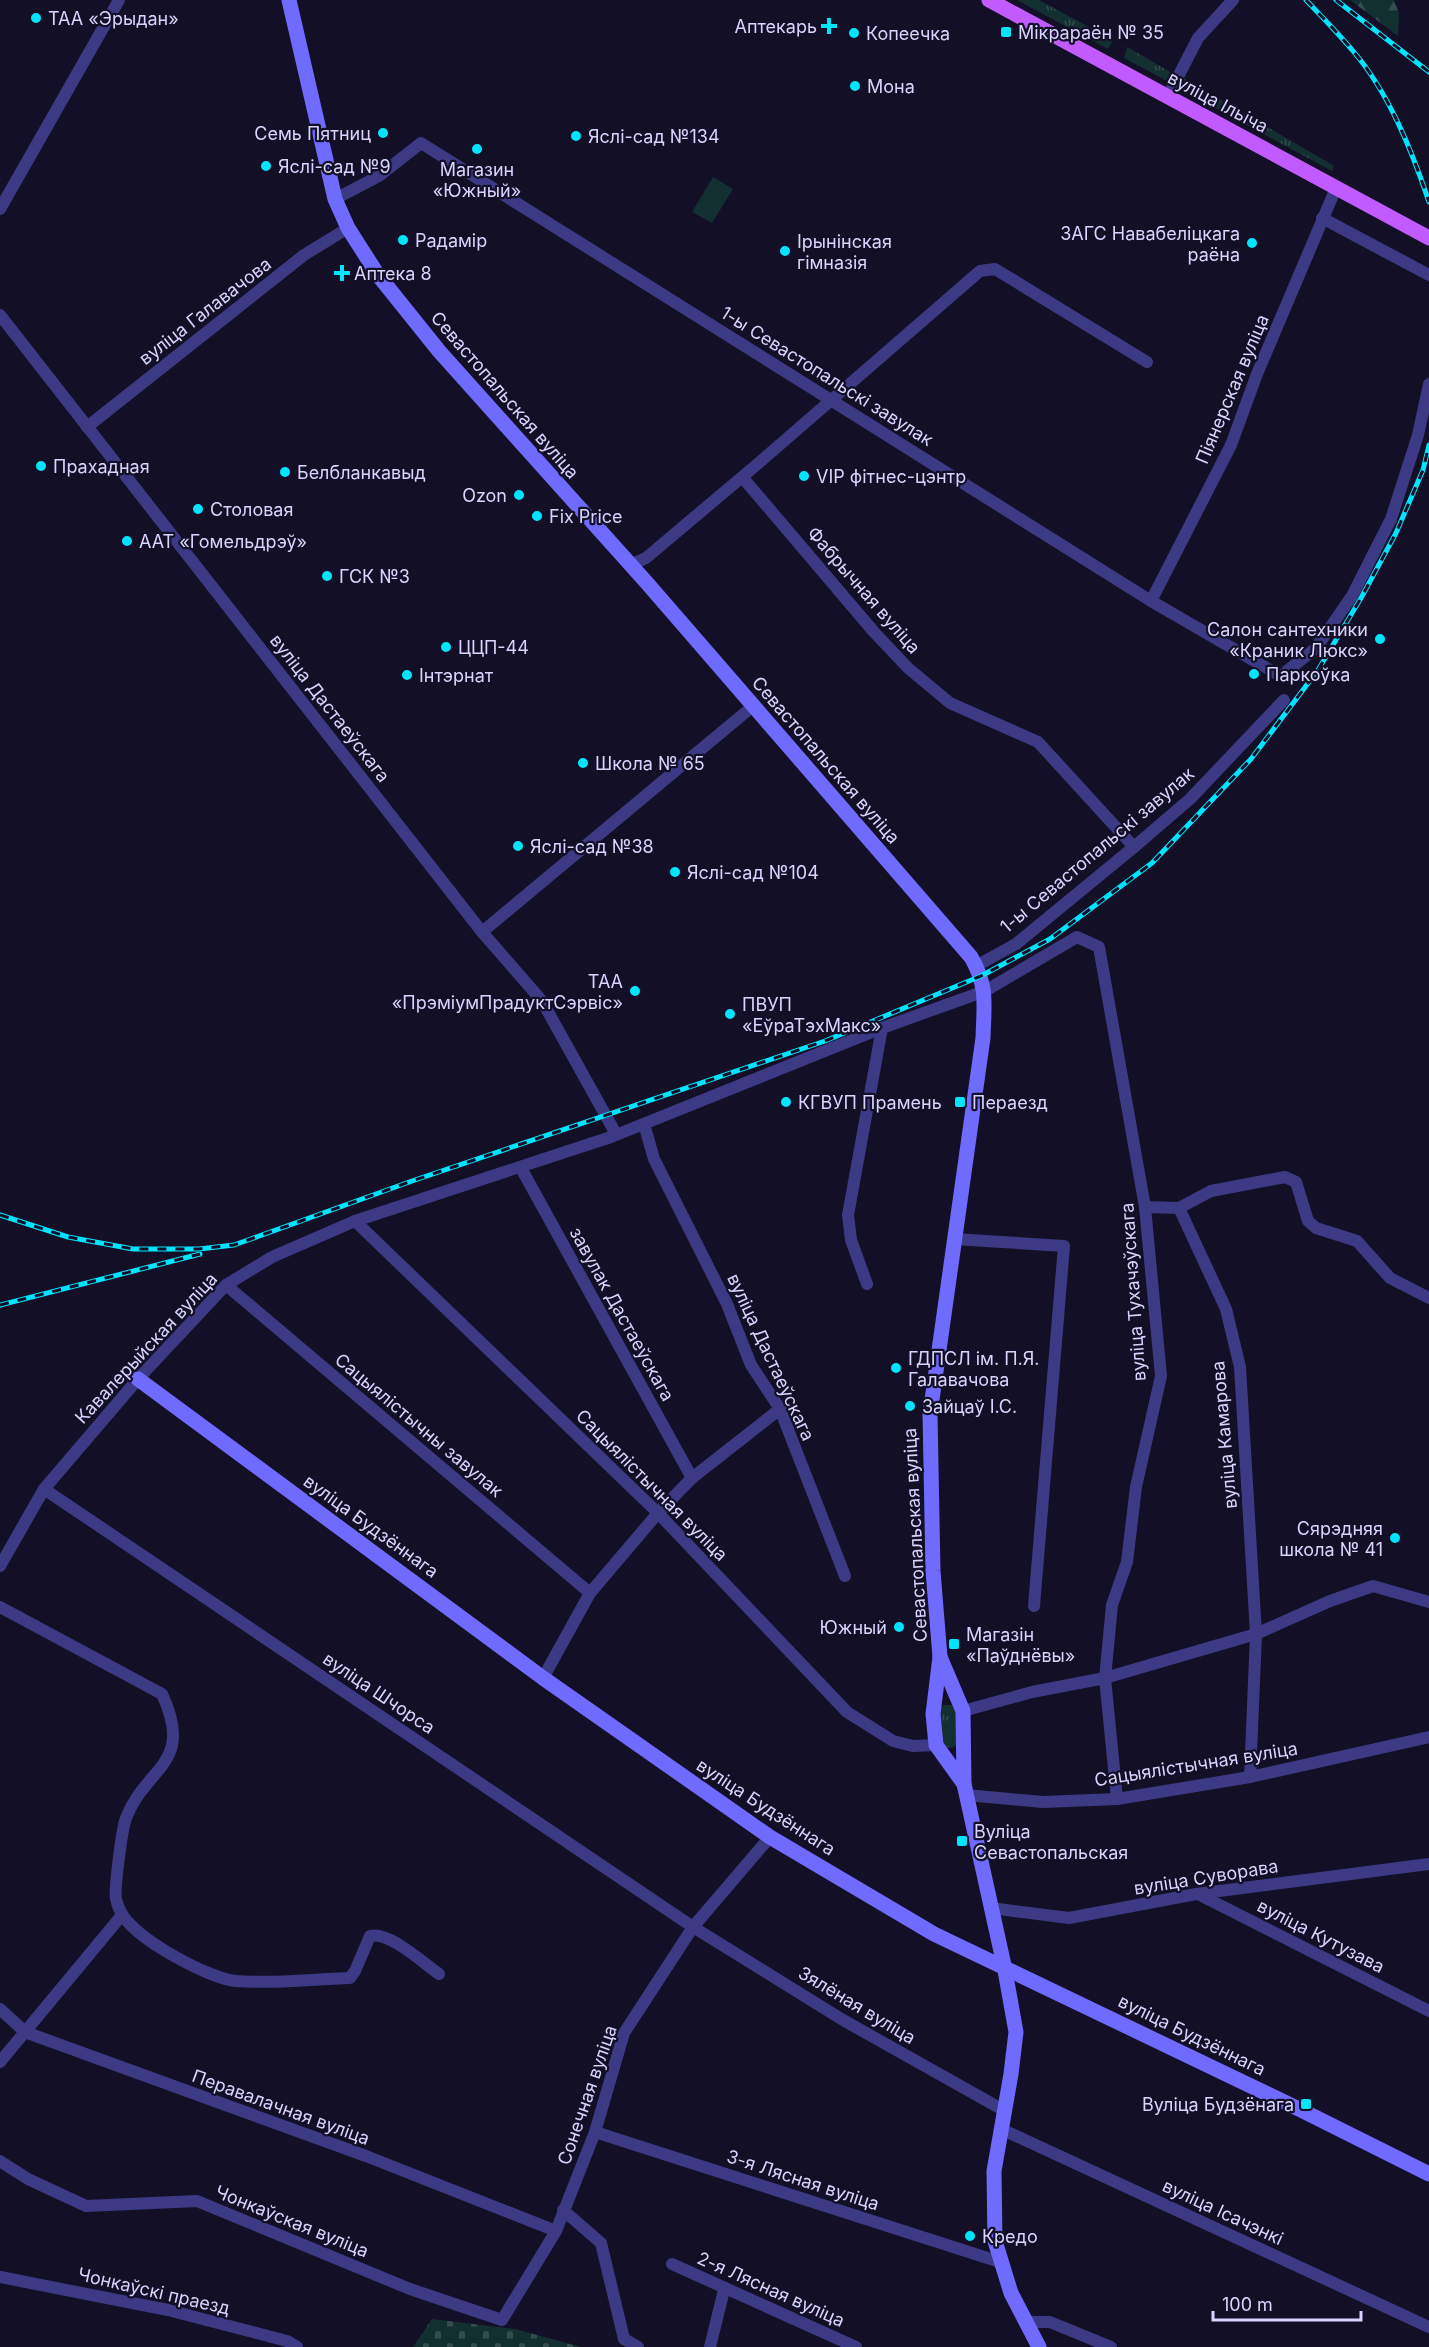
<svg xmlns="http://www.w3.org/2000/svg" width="1429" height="2347" viewBox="0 0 1429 2347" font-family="Inter,sans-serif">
<defs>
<pattern id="grass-tufts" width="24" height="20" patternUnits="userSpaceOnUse" patternTransform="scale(1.5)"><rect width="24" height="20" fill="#12302f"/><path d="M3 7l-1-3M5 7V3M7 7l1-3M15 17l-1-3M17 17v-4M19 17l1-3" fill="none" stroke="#344d4e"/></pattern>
<pattern id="forest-firs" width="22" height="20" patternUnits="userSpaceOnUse" patternTransform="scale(1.5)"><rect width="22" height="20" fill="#12302f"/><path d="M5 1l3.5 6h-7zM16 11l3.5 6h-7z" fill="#344d4e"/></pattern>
<pattern id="cemetery-stones" width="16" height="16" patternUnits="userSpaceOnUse" patternTransform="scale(1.5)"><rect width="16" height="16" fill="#12302f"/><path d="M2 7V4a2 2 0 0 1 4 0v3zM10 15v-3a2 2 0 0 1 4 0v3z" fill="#344d4e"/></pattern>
</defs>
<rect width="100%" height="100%" fill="#130f26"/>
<!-- grass -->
<g fill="url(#grass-tufts)">
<polygon points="1017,0 1039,0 1113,40 1108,49"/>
<polygon points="1127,47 1174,74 1169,82 1124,58"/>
<polygon points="1182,77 1334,166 1332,171 1177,87"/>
<polygon points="944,1705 953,1705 957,1708 960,1744 951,1748 943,1746 939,1708"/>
</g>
<!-- forest -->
<polygon fill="url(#forest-firs)" points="1350,0 1394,0 1399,13 1398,36"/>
<!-- cemetery -->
<polygon fill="url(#cemetery-stones)" points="432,2319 515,2329 581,2347 413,2347"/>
<!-- park -->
<polygon fill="#12302f" points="713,177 733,189 712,223 692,212"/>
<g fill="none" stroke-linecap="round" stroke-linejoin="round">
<!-- street -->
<g stroke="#3d3a85" stroke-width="12">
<polyline points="1168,96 1198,38 1233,0"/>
<polyline points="335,199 379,176 421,143 1151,601 1277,674"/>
<polyline points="0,209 119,0"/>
<polyline points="1322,218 1429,275"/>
<polyline points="0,315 482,932 542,1001 616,1134"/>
<polyline points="87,427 304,255 348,228"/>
<polyline points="743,478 874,632 908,668 950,703 1038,742 1134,847"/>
<polyline points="630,565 646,558 761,461 980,271 995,269 1147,362"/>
<polyline points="1151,601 1231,445 1257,374 1336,188"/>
<polyline points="1287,671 1316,648 1352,596 1391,519 1418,435 1429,384"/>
<polyline points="482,932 753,706"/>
<polyline points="976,966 1016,944 1134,847 1190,799 1284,700"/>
<polyline points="644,1124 654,1159 727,1304 751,1365 780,1409 845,1576"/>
<polyline points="521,1168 692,1478"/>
<polyline points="1145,1207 1179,1208 1211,1191 1285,1177 1296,1182 1308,1221 1316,1228 1357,1241 1390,1278 1429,1298"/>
<polyline points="1179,1208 1226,1309 1240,1367 1256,1634 1250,1777"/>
<polyline points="355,1221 658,1513 847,1712 893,1741 913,1746 936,1745"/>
<polyline points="954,1239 1064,1246 1034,1606"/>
<polyline points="867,1284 851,1240 848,1215 882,1028"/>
<polyline points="226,1285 590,1593"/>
<polyline points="44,1489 693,1927 843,2020 1005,2111"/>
<polyline points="0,1566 44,1489 138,1379 226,1285 272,1257 355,1221 611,1137 882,1028 985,991 1077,937 1099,947 1145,1207 1161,1376 1136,1487 1127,1562 1112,1605 1105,1678 1117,1799"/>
<path d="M0 1607 162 1694C195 1765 146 1766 126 1818 122 1828 114 1890 116 1899 117 1903 119 1909 121 1912 132 1937 209 1979 236 1981 273 1984 312 1979 350 1978L355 1971 370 1936C389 1931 423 1963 439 1974"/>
<polyline points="543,1678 590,1593 658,1513 692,1478 780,1409"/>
<polyline points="963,1711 1032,1692 1105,1678 1256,1634 1330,1601 1373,1586 1429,1602"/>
<polyline points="966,1795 1043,1802 1117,1799 1250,1777 1429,1737"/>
<polyline points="1198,1894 1429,2011"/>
<polyline points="990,1908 1069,1918 1196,1894 1429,1864"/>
<polyline points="0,2009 25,2032 366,2156 556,2231"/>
<polyline points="0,2062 122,1915"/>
<polyline points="1001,2129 1429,2327"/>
<polyline points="595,2132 1000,2262"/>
<polyline points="0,2161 28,2179 86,2206 197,2201 410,2289 502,2320 556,2231 595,2132 624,2033 693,1927 770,1837"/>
<polyline points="563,2210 601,2243 624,2339 638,2347"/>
<polyline points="672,2264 856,2347"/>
<polyline points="0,2277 168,2310 287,2341 297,2347"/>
<polyline points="1028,2322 1050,2322 1111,2347"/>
<polyline points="710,2347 724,2290"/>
</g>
<!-- secondary -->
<g stroke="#6f6bff" stroke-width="15">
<path d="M289 0 335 199 348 228 378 275 439 351 647 583 971 957C988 986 984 1005 983 1038L930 1414 933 1571 940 1657 933 1714 936 1745 964 1784"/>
<polyline points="138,1379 543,1678 770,1837 934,1934 1303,2111 1429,2174"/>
<polyline points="940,1657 963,1711 964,1784 1004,1965 1016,2032 1011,2074 994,2171 995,2241 1011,2293 1039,2347"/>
</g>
<!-- primary -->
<polyline stroke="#c25bff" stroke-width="15" points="989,0 1429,238"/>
<defs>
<g id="rail">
<path d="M1306 0C1322 17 1338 33 1353 51 1389 93 1412 151 1429 202"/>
<polyline points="1336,0 1429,72"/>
<polyline points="0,1215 68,1237 133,1249 199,1249 234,1245 412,1181 825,1041 981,976 1050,939 1152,863 1251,759 1318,670 1361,598 1396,533 1423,470 1429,445"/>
<polyline points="0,1305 200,1254"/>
</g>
</defs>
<!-- rail casing -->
<use href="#rail" stroke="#00e5ff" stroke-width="5"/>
<!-- rail -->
<use href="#rail" stroke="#130f26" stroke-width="3" stroke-dasharray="9" stroke-linecap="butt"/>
</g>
<!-- markers -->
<g fill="#00e5ff" stroke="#130f26" stroke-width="2">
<circle cx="36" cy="18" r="6"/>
<path d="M826 17h6v6h6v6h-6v6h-6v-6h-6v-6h6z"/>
<rect x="1000" y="26" width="12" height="12" rx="3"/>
<circle cx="854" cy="33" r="6"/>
<circle cx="855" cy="86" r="6"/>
<circle cx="383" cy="133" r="6"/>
<circle cx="576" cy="136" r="6"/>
<circle cx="477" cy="149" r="6"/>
<circle cx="266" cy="166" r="6"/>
<circle cx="403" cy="240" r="6"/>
<circle cx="1252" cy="243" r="6"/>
<circle cx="785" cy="251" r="6"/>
<path d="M339 264h6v6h6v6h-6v6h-6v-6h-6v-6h6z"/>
<circle cx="41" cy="466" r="6"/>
<circle cx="285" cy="472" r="6"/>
<circle cx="804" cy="476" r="6"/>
<circle cx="519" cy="495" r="6"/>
<circle cx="198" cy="509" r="6"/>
<circle cx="537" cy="516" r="6"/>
<circle cx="127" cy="541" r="6"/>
<circle cx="327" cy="576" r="6"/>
<circle cx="1380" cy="639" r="6"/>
<circle cx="446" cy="647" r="6"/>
<circle cx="1254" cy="674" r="6"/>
<circle cx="407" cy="675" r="6"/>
<circle cx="583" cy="763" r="6"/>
<circle cx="518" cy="846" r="6"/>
<circle cx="675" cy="872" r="6"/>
<circle cx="635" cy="991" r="6"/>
<circle cx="730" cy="1014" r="6"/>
<circle cx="786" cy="1102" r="6"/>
<rect x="954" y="1096" width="12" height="12" rx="3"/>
<circle cx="896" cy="1368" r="6"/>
<circle cx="910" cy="1406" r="6"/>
<circle cx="1395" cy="1538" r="6"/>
<circle cx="899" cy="1627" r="6"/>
<rect x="948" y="1638" width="12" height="12" rx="3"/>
<rect x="956" y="1835" width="12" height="12" rx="3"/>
<rect x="1300" y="2098" width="12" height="12" rx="3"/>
<circle cx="970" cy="2236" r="6"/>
</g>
<g text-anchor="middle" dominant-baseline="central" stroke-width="4.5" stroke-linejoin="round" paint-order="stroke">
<!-- poi labels -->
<g font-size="18" fill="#d9d4ff" stroke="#130f26" text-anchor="start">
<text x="48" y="18">ТАА «Эрыдан»</text>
<text x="817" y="26" text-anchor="end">Аптекарь</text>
<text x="1018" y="32">Мікрараён № 35</text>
<text x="866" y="33">Копеечка</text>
<text x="867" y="86">Мона</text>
<text x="371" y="133" text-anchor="end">Семь Пятниц</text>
<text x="588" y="136">Яслі-сад №134</text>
<text x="278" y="166">Яслі-сад №9</text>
<text x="477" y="169" text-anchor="middle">Магазин<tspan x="477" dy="21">«Южный»</tspan></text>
<text x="1240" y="233" text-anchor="end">ЗАГС Навабеліцкага<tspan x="1240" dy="21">раёна</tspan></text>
<text x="415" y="240">Радамір</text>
<text x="797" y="241">Ірынінская<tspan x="797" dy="21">гімназія</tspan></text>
<text x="354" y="273">Аптека 8</text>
<text x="53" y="466">Прахадная</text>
<text x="297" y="472">Белбланкавыд</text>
<text x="816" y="476">VIP фітнес-цэнтр</text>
<text x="507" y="495" text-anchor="end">Ozon</text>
<text x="210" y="509">Столовая</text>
<text x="549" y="516">Fix Price</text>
<text x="139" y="541">ААТ «Гомельдрэў»</text>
<text x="339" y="576">ГСК №3</text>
<text x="1368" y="629" text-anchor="end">Салон сантехники<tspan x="1368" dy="21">«Краник Люкс»</tspan></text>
<text x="458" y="647">ЦЦП-44</text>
<text x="1266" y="674">Паркоўка</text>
<text x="419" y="675">Інтэрнат</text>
<text x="595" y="763">Школа № 65</text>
<text x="530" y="846">Яслі-сад №38</text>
<text x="687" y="872">Яслі-сад №104</text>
<text x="623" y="981" text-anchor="end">ТАА<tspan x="623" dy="21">«ПрэміумПрадуктСэрвіс»</tspan></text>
<text x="742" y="1004">ПВУП<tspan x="742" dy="21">«ЕўраТэхМакс»</tspan></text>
<text x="798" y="1102">КГВУП Прамень</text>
<text x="972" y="1102">Пераезд</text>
<text x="908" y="1358">ГДПСЛ ім. П.Я.<tspan x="908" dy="21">Галавачова</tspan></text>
<text x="922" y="1406">Зайцаў І.С.</text>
<text x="1383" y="1528" text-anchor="end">Сярэдняя<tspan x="1383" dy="21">школа № 41</tspan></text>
<text x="887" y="1627" text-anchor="end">Южный</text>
<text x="966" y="1634">Магазін<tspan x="966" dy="21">«Паўднёвы»</tspan></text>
<text x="974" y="1831">Вуліца<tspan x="974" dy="21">Севастопальская</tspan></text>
<text x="1294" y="2104" text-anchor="end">Вуліца Будзёнага</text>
<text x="982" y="2236">Кредо</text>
</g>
<!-- street labels -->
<g font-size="18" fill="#d9d4ff" stroke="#130f26">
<text transform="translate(1218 102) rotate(28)">вуліца Ільіча</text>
<text transform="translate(205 311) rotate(-38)">вуліца Галавачова</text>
<text transform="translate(827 376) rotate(32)">1-ы Севастопальскі завулак</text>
<text transform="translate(1232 389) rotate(-67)">Піянерская вуліца</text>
<text transform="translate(505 395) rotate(49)">Севастопальская вуліца</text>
<text transform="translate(864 590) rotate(49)">Фабрычная вуліца</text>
<text transform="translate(330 708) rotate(52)">вуліца Дастаеўскага</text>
<text transform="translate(826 760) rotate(49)">Севастопальская вуліца</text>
<text transform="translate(1097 850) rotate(-40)">1-ы Севастопальскі завулак</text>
<text transform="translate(1133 1292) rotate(-94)">вуліца Тухачэўскага</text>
<text transform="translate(622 1314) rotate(61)">завулак Дастаеўскага</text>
<text transform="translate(146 1348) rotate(-47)">Кавалерыйская вуліца</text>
<text transform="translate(771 1357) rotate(65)">вуліца Дастаеўскага</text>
<text transform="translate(419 1425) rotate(40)">Сацыялістычны завулак</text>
<text transform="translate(1224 1435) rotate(-95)">вуліца Камарова</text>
<text transform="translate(652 1485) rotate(45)">Сацыялістычная вуліца</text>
<text transform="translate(371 1526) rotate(36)">вуліца Будзённага</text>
<text transform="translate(915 1535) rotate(-93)">Севастопальская вуліца</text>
<text transform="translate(379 1693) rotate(34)">вуліца Шчорса</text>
<text transform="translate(1196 1764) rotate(-9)">Сацыялістычная вуліца</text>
<text transform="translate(766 1807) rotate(33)">вуліца Будзённага</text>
<text transform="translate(1206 1877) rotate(-9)">вуліца Суворава</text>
<text transform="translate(1321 1936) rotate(27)">вуліца Кутузава</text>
<text transform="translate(857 2005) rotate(31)">Зялёная вуліца</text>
<text transform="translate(1192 2035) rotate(26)">вуліца Будзённага</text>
<text transform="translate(587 2095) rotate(-71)">Сонечная вуліца</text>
<text transform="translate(281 2107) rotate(20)">Перавалачная вуліца</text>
<text transform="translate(803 2180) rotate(18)">3-я Лясная вуліца</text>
<text transform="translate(1223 2212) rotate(25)">вуліца Ісачэнкі</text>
<text transform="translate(292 2221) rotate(22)">Чонкаўская вуліца</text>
<text transform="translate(771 2289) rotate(24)">2-я Лясная вуліца</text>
<text transform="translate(154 2291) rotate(13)">Чонкаўскі праезд</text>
</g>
</g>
<!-- scale -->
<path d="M1213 2311v9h148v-9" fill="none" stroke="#d9d4ff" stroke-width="3"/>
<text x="1222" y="2311" font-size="18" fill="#d9d4ff" stroke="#130f26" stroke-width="4.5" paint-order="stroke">100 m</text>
</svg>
